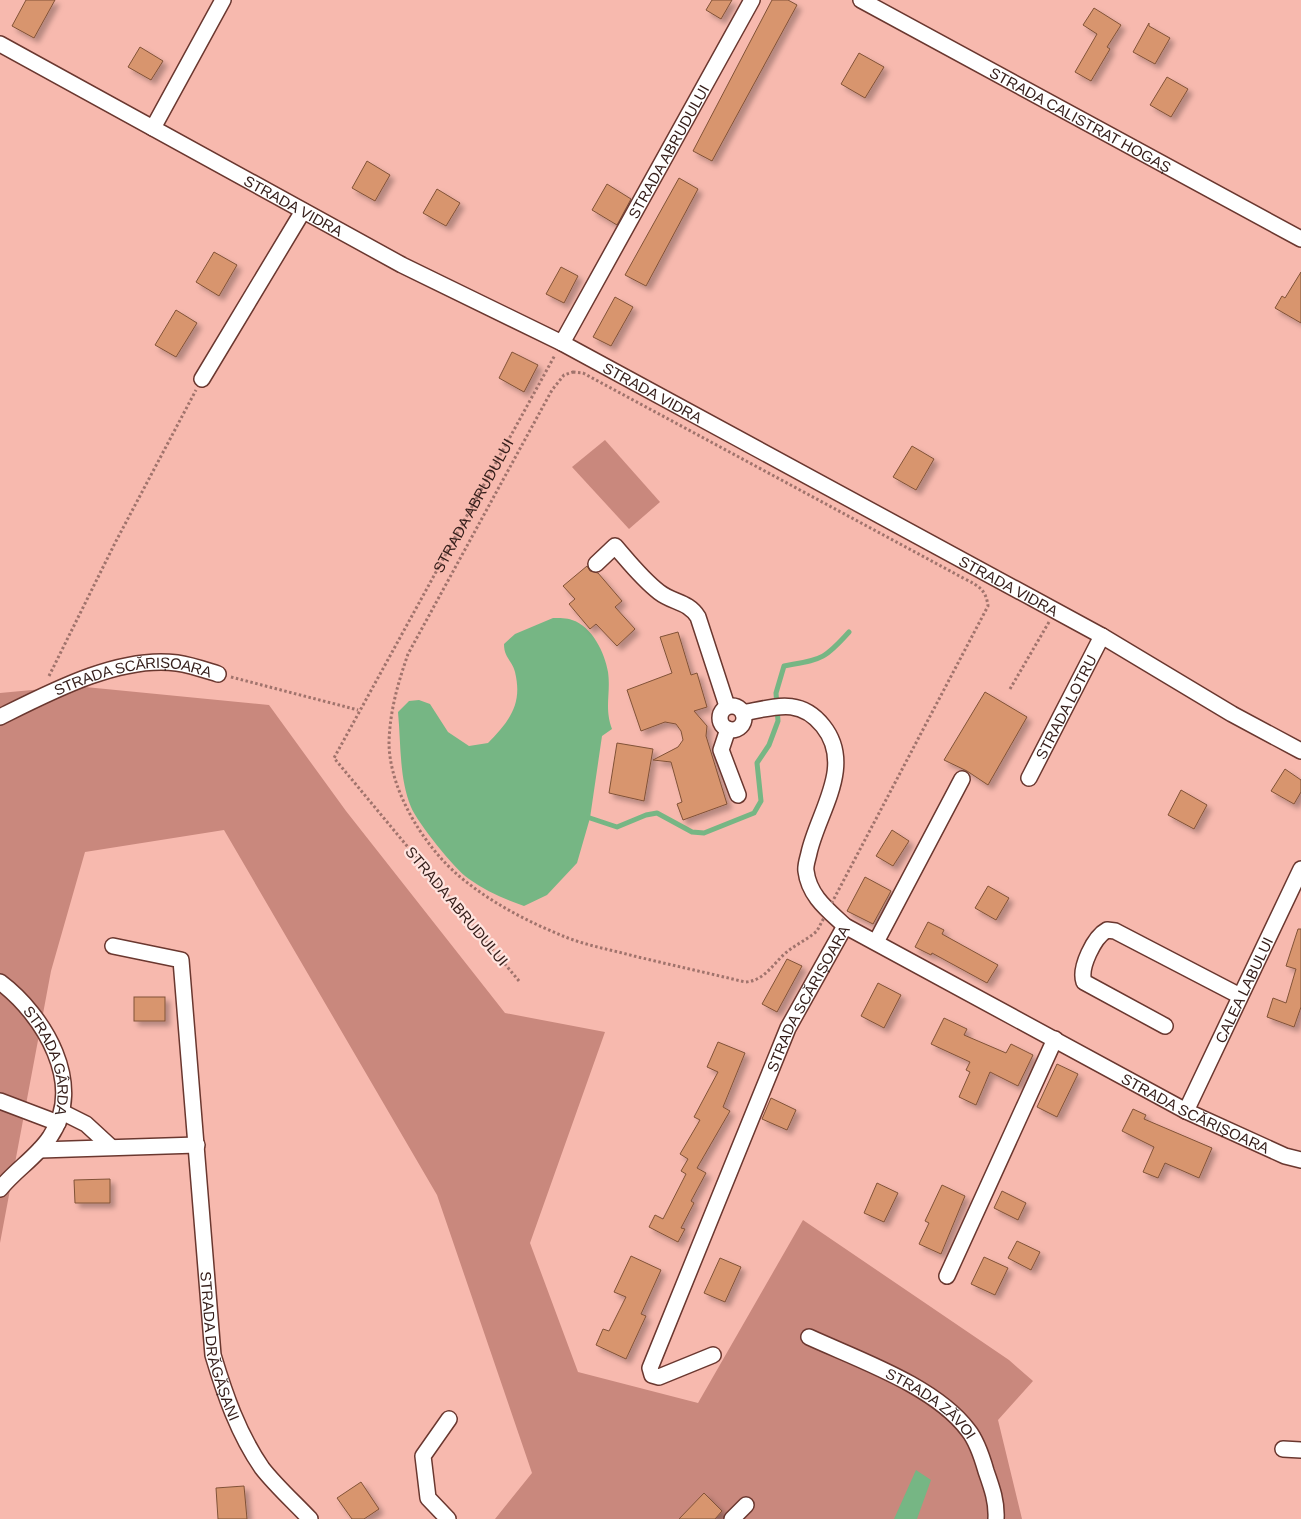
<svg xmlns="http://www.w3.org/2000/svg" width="1301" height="1519" viewBox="0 0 1301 1519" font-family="Arial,sans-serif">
<defs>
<filter id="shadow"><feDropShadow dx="4.5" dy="4.5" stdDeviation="2.5" flood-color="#0004"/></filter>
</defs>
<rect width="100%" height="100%" fill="#f7b9ae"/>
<!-- green -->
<g fill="#c9887d">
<polygon points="605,440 660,502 629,529 572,467"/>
<polygon points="75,686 269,705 346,811 505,1013 605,1032 530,1243 578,1372 698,1403 803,1220 1009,1360 1033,1381 998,1420 1022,1519 495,1519 532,1473 437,1195 224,830 85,852 51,971 0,1243 0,693"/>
</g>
<!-- water -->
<g fill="#76b684">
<path d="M553 618C559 618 567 618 572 620 592 626 605 653 608 672 611 694 604 707 612 729L602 736 590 818 577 863 547 895 524 906C504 899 486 891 469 879 455 870 417 822 411 807 399 778 401 743 398 712L409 701 419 700 430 704 448 732 469 746 488 743C509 721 523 705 515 672 512 660 504 658 504 644L515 634Z"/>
<polygon points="916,1470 931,1480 917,1519 894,1519"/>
</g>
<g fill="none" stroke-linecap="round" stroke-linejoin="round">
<!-- stream -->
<path stroke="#76b684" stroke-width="5" d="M590 818 617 827 646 815 657 813 692 832 704 833 754 813 761 801 757 763 769 745 778 721 776 693 784 666C821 659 823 661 849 632"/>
</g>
<!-- building -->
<g fill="#d8956e" stroke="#815237" filter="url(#shadow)">
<polygon points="26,0 55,0 34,38 12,26"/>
<polygon points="712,0 732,0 721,19 706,10"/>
<polygon points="772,0 788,0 797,5 712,161 693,151"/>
<polygon points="1094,8 1121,25 1107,47 1110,49 1091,81 1075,72 1097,34 1083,25"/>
<polygon points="1149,23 1149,26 1170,38 1155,64 1133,52"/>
<polygon points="140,47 163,61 151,80 128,67"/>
<polygon points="859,53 884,67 865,98 841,84"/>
<polygon points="1167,77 1188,89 1171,117 1150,105"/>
<polygon points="367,161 390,175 375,201 352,188"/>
<polygon points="679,178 698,189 646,286 625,275"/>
<polygon points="607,184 631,199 617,225 592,210"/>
<polygon points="437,189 460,203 446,226 423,213"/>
<polygon points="214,252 237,265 219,296 196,282"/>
<polygon points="561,267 578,276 564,303 546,294"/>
<polygon points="1301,272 1301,323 1275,308 1282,296 1285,298"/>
<polygon points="615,297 633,307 611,346 593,337"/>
<polygon points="176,310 197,323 176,357 155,345"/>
<polygon points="512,352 538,365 524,392 499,378"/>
<polygon points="912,446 934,459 916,490 893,477"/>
<polygon points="587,566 590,571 598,573 622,601 615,607 635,629 617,646 596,624 590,629 569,604 575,599 563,586"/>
<polygon points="678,632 691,675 697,673 707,707 694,711 707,726 706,736 727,804 683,820 677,804 682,802 671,762 653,760 678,747 683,740 681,731 676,724 665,722 641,731 627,690 672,673 660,637"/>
<polygon points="985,692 1027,717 988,785 967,771 944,760"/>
<polygon points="617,743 653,749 644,801 609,793"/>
<polygon points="1285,769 1301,780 1301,792 1294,804 1271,791"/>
<polygon points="1181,790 1207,805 1194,829 1168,815"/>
<polygon points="892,830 909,841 893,866 876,856"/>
<polygon points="865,877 891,891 873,924 847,911"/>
<polygon points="988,886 1009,898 996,920 975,908"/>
<polygon points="928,922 944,930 942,934 998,965 987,983 932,953 931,955 915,947"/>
<polygon points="1298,929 1301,929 1301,1007 1294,1027 1267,1017 1273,998 1286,1003 1296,969 1286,966"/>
<polygon points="787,959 802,966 777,1012 762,1004"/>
<polygon points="878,983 901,995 884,1028 861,1016"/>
<rect x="134" y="997" width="31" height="24"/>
<polygon points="944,1018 967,1029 964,1035 1006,1053 1011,1044 1033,1055 1018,1086 990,1072 976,1105 959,1097 970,1072 966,1070 970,1062 931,1044"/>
<polygon points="718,1042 745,1053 723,1107 730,1111 697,1168 706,1173 691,1201 694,1203 681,1228 685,1229 678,1242 649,1227 655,1215 663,1219 686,1174 681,1171 688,1159 680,1154 700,1120 694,1117 718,1072 707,1067"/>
<polygon points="1057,1064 1078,1074 1057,1117 1037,1107"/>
<polygon points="771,1098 796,1110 787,1130 762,1119"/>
<polygon points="1133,1109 1146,1115 1144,1119 1212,1148 1199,1178 1165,1163 1158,1178 1143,1172 1154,1147 1122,1131"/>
<polygon points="110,1179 110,1203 75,1203 74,1180"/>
<polygon points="877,1183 898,1193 884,1222 864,1213"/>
<polygon points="942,1185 965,1196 941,1254 919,1244 929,1223 925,1221"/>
<polygon points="1002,1191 1026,1203 1018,1220 994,1208"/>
<polygon points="1017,1241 1040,1252 1031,1270 1008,1258"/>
<polygon points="631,1256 661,1270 641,1314 646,1316 626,1359 596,1345 603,1329 609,1331 626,1297 614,1292"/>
<polygon points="984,1257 1008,1268 995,1295 971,1284"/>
<polygon points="720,1258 741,1267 725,1302 704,1293"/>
<polygon points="361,1482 379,1509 364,1519 352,1519 337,1498"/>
<polygon points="244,1486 247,1519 218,1519 216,1488"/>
<polygon points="704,1493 722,1511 715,1519 679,1519"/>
</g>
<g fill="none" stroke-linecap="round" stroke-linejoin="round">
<defs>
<g id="minor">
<path id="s2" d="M861 0 1301 239"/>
<path id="s3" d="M0 44 402 265 562 343 1102 636 1232 714 1301 751"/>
<polyline points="153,128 223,0"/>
<path id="s4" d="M562 343 752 0"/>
<polyline points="202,379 303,211"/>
<path d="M596 564 615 546C629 562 642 579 659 592 673 603 688 601 698 617L727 706"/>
<circle cx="732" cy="718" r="12"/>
<path id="s5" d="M743 713C775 707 800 697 823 726 855 766 818 812 809 853 808 858 805 866 806 871 809 896 828 910 845 926L1186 1111 1285 1156 1301 1160"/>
<path id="s6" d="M0 717C50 692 120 655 177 663 191 665 205 670 218 674"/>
<polyline points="728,729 721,750 738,795"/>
<path id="s7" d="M1029 778 1102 636"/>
<polyline points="876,942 962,779"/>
<path id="s8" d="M113 946 181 960 213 1355C225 1395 238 1433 262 1468 276 1486 294 1502 310 1519"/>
<path id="s9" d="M0 982C44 1015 86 1085 50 1137 37 1157 15 1170 0 1189"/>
<path d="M1165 1026 1084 982C1079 968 1094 937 1107 930L1115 931 1240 996"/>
<polyline points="0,1101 58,1123"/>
<path id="s10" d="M1186 1111 1301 869"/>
<polyline points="62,1112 86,1124 111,1147"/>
<polyline points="40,1150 197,1145"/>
<polyline points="947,1276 1055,1039"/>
<path id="s11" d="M809 1337C859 1360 935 1386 968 1430 977 1441 982 1457 986 1471 992 1488 997 1502 996 1519"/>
<path id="s12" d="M713 1355 659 1377 652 1375 650 1368 788 1028 845 926"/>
<polyline points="1283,1449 1301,1450"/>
<polyline points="448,1519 428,1498 423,1456 449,1419"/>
<polyline points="732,1519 746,1505"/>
</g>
</defs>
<!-- minor casing -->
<use href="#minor" stroke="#6a372f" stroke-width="18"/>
<!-- path -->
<g stroke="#a0736c" stroke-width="3" stroke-dasharray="2.5 2.5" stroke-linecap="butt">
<path d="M573 372 583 373 965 579C979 586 986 590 988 606L817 931C808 939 797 944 788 951 773 963 765 981 745 982 708 973 671 965 634 956 612 950 589 946 568 938 530 923 491 903 459 876 424 846 389 790 389 742 390 710 398 683 408 654L552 390 564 375Z"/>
<polyline points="49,676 115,543 196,390"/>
<polyline points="231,677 358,710"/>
<polyline points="1010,689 1049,622"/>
<path id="s1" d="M519 981 334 758 555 355"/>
</g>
<!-- minor -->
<use href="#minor" stroke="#fff" stroke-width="15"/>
</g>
<g text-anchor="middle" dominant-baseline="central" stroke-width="4.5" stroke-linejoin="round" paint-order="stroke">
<!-- street labels -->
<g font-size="15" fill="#341d19" stroke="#ffe4df">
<text stroke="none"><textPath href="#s2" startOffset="250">STRADA CALISTRAT HOGAȘ</textPath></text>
<text stroke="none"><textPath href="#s4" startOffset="219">STRADA ABRUDULUI</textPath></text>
<text stroke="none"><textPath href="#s3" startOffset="335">STRADA VIDRA</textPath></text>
<text stroke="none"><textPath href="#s3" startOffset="740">STRADA VIDRA</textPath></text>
<text stroke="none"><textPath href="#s1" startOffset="578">STRADA ABRUDULUI</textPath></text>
<text stroke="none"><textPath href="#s3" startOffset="1145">STRADA VIDRA</textPath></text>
<text stroke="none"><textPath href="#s6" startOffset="142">STRADA SCĂRIȘOARA</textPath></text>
<text stroke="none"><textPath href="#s7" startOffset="80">STRADA LOTRU</textPath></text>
<text transform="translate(457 906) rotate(50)">STRADA ABRUDULUI</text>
<text stroke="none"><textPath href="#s10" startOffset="134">CALEA LABULUI</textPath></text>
<text stroke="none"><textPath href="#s12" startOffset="475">STRADA SCĂRIȘOARA</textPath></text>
<text stroke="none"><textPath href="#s9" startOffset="96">STRADA GÂRDA</textPath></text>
<text stroke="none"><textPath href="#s5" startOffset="706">STRADA SCĂRIȘOARA</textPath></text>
<text stroke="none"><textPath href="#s8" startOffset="458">STRADA DRĂGĂȘANI</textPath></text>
<text stroke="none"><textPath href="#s11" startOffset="140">STRADA ZĂVOI</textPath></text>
</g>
</g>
</svg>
